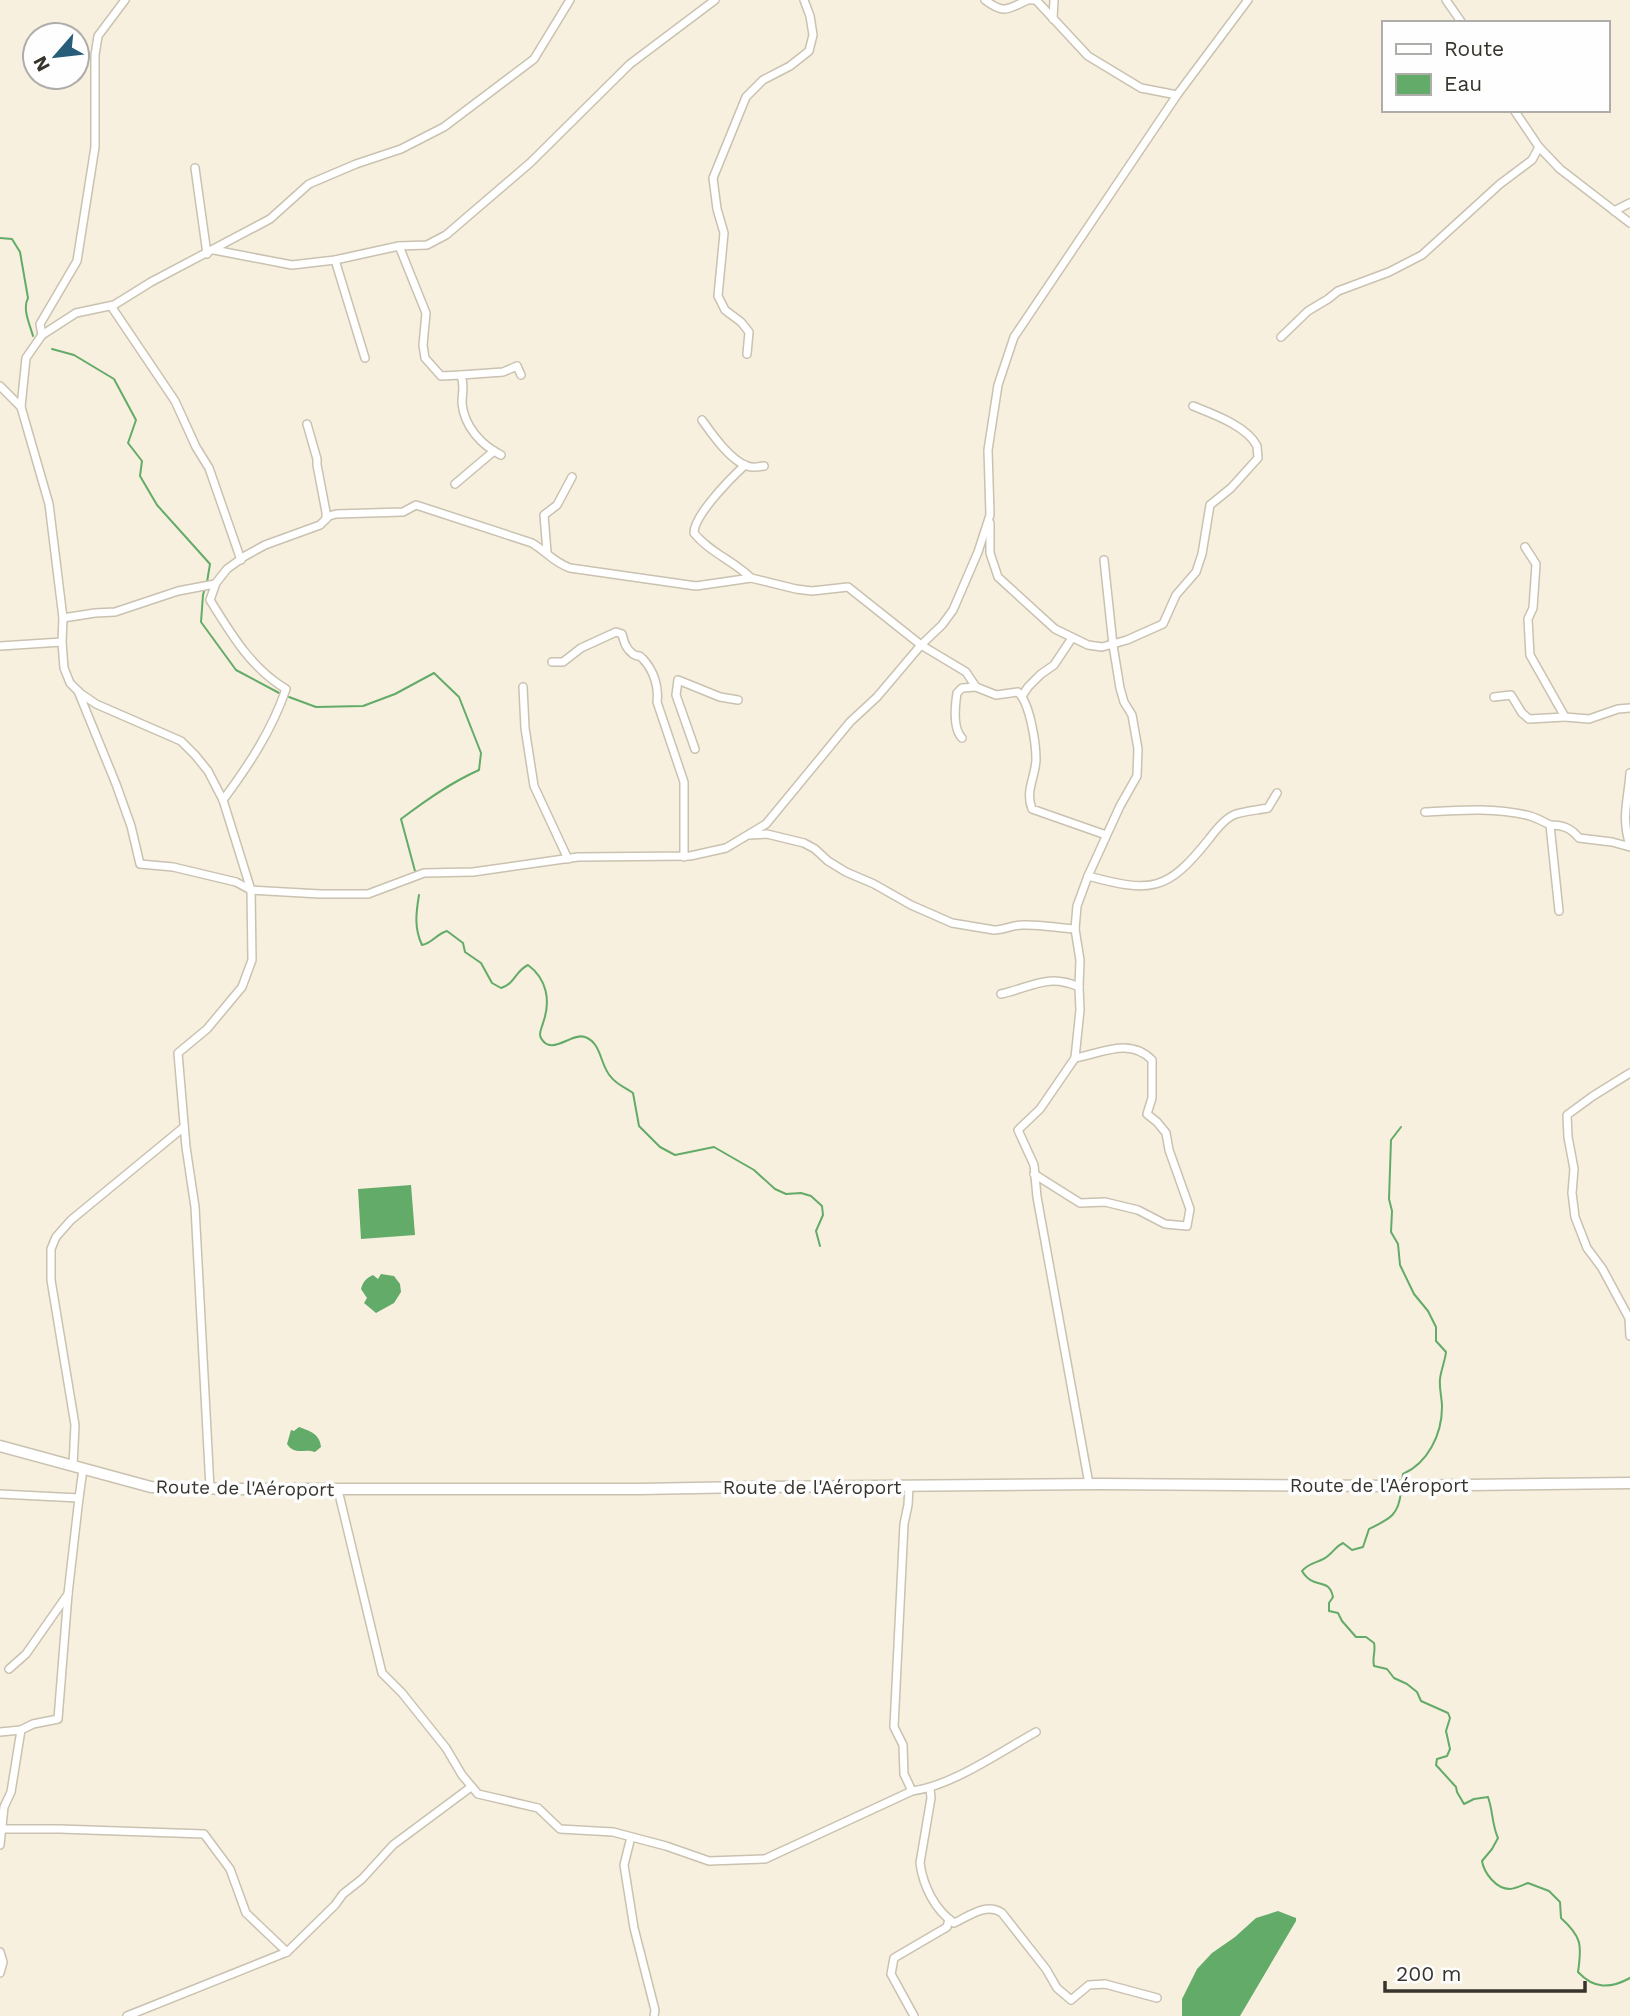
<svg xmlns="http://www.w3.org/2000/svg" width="1630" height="2016" viewBox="0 0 1630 2016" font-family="'Work Sans',sans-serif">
<rect width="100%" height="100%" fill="#f8f0de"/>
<!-- water -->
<g fill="#63ab68">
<polygon points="411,1185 415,1235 361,1239 358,1189"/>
<path d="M381 1274 394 1276 400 1284 401 1292 394 1303 376 1313 364 1303 367 1298 361 1289C363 1282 366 1278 373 1275L378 1279Z"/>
<path d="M299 1427C310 1431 320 1434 321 1447L315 1452C304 1448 295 1456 287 1444L291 1430 294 1431Z"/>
<polygon points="1278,1911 1296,1918 1296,1921 1240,2016 1182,2016 1182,1999 1197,1969 1212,1953 1235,1937 1256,1918"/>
</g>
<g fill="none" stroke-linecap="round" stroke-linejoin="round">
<!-- stream -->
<g stroke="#63ab68" stroke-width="2">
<path d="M0 238 12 239 20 252 28 298C22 309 30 325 33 336"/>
<polyline points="52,349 74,355 114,379 136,420 128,443 142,461 140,476 157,505 210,564 207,582"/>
<polyline points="205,588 203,595 201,622 236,670 281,694"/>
<path d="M289 697 316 707 363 706 395 694 434 673 459 697 481 753 479 770C450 783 426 800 401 819L415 871"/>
<path d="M419 895C416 913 414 928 422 945 433 943 436 934 447 931L463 943 465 952 481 963 492 983 501 988C516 983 515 971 528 965 547 979 551 1001 543 1023 542 1028 538 1033 541 1038 551 1057 572 1032 585 1037 602 1043 600 1066 611 1077 616 1084 626 1088 633 1093L639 1126 660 1147 675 1155 714 1147 754 1170 775 1189 786 1194 801 1193 811 1196 822 1206 823 1215 816 1231 820 1246"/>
<path d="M1401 1127 1391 1140 1389 1199 1392 1211 1391 1232 1398 1244 1400 1265 1414 1294 1428 1311 1436 1327V1341L1446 1352C1445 1361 1441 1370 1440 1379 1439 1388 1442 1398 1442 1407 1442 1434 1428 1463 1403 1474L1402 1482"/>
<path d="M1401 1491C1399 1515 1390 1519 1369 1529L1363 1547 1352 1550 1343 1543C1335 1547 1335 1550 1329 1555 1321 1563 1310 1561 1302 1571 1314 1591 1329 1576 1333 1597L1329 1603V1611L1338 1613 1342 1621 1356 1637H1366L1374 1643C1376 1651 1372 1657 1374 1666L1387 1669 1394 1678 1407 1684 1417 1692 1421 1701 1448 1713 1450 1718 1446 1731 1450 1749 1447 1756 1437 1759 1436 1765 1456 1787 1457 1792 1464 1804 1474 1799 1488 1797C1493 1811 1492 1825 1498 1838L1492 1849 1482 1861C1484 1873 1496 1889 1510 1889 1515 1889 1523 1885 1528 1883L1549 1891 1560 1902 1561 1918C1582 1937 1582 1945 1578 1972 1594 1989 1610 1989 1630 1978"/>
</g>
<defs>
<g id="street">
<polyline points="125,0 98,36 95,55 95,147 77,261 40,324 42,335 26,358 21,407 49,504 63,618 62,642 64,668 70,683 80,693 96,704 181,741 195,755 208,771 223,800 251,890 252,960 242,987 207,1029 178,1053 186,1147 195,1207 210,1488"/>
<path d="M985 0C1005 15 1007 9 1028 0"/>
<polyline points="1032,0 1036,0 1088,56 1141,88 1177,95"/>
<polyline points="1446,0 1462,23"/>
<polyline points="1053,19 1054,0"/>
<polyline points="1514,110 1539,147 1560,169 1630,223"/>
<polyline points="195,168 207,254"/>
<polyline points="1614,211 1630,203"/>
<path d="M399 246 426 313 423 345 425 358 441 376 461 375C465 388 462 391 462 403 464 426 481 445 501 455"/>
<polyline points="214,250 292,265 335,260 399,246 427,245 446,235 530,163 630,64 715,0"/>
<polyline points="335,260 365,358"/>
<polyline points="111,306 175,401 196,447 209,468 241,560"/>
<polyline points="42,335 76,313 114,305 151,282 270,219 309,184 356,164 401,149 444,127 534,59 570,0"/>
<polyline points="1281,337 1308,311 1328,299 1338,291 1389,272 1422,255 1500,184 1532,160 1539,147"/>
<polyline points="747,354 749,332 741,322 725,310 718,296 724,233 717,209 713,178 746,97 763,80 790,66 809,51 813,35 810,16 804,0"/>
<polyline points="461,375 503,372 517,366 521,375"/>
<polyline points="0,386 21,407"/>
<path d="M702 420C712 434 730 460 747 466 752 468 759 467 764 466"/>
<polyline points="307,424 317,459 317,465 326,512 326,519"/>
<path d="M745 465C731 478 694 515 694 533 709 552 734 561 751 578"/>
<polyline points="455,484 494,451"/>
<path d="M990 523V553L998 577 1055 629 1088 645 1102 647 1127 640 1163 624 1176 595 1196 572 1202 554 1210 505 1231 488 1258 458C1258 457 1257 447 1257 446 1247 426 1213 414 1193 406"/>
<polyline points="1525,547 1536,564 1533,608 1528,619 1530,655 1565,717 1589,719 1618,709 1630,708"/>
<polyline points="547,552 544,515 557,505 572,477"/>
<polyline points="63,618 95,613 115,612 178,591 215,584"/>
<polyline points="0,646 62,642"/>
<path d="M552 662H563L581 648 616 632 622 634C624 642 626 649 633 654 641 659 636 652 643 659 654 671 659 687 657 702L684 782V857"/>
<polyline points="523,687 525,728 534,786 568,859"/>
<polyline points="78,691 116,784 131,826 140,864 173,867 236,882 251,890 320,894 368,894 424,873 473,872 578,857 690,856 726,848 766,824 850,722 877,697 921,645 942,625 953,610 978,552 990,515 988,450 998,385 1014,337 1177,95 1248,0"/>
<polyline points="1022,696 1028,687 1041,674 1054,665 1072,638"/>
<polyline points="1494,697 1511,695 1522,713 1529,719 1565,717"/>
<path d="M962 738C953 729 955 706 957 693L962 688 976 687"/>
<polyline points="695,749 676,695 678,680 720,697 738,700"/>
<path d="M1630 773C1628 802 1621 816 1630 846"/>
<path d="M223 800C249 765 272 730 286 689 251 668 231 634 210 600L216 583 227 569 245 556 265 545 320 525 329 516 336 514 403 512 416 505 532 543C547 552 553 562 570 568L696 586 751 578 796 589 812 591 848 587 921 645 966 672 976 687 996 695 1018 692C1030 703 1036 743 1036 760 1035 778 1025 791 1032 809L1106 835"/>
<path d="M1425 812C1458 810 1497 807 1530 816 1537 818 1544 822 1550 825"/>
<path d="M749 835 767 834 804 843 815 849 828 861 846 872 874 884 911 905 952 923 994 930C1004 930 1012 925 1022 925 1040 924 1057 928 1075 929"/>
<polyline points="1088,876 1120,806 1137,776 1138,749 1132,715 1124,702 1120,688 1113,645 1104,560"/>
<path d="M1559 911 1550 825C1563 825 1571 828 1579 838L1612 842 1630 847"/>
<path d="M1001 994C1032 987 1048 973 1079 987"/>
<polyline points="1630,1073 1593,1096 1567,1115 1568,1137 1574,1169 1572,1193 1575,1217 1587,1248 1602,1268 1629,1318 1630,1336"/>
<path d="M1034 1174 1080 1203 1105 1202 1138 1210 1165 1224 1187 1226 1190 1209 1169 1150 1166 1133 1157 1122 1147 1114 1152 1098V1060C1130 1037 1102 1053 1075 1058"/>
<polyline points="73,1466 75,1425 51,1280 51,1249 56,1237 71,1220 184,1127"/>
<path d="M1089 1484 1037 1197 1034 1165 1018 1130 1040 1109 1075 1058 1080 1010 1079 987 1080 960 1075 929 1077 906 1088 876C1151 893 1167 892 1209 839 1215 831 1226 817 1236 814 1246 811 1258 810 1268 808L1277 793"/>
<polyline points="338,1490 382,1673 402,1693 446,1748 462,1775 478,1794 538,1808 560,1829 613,1832 666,1846 709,1861 765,1859 912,1791 904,1774 903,1745 894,1727 904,1524 908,1505 909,1487"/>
<polyline points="0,1494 79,1498 83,1469"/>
<polyline points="9,1669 26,1654 68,1594 79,1498"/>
<polyline points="0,1732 21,1730"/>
<path d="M930 1789 931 1798 920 1863C923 1886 935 1910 954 1923 969 1916 987 1902 1002 1913L1046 1969 1057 1988 1071 2000 1089 1985 1105 1984 1157 1998"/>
<path d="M912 1791C952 1786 1000 1752 1036 1732"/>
<polyline points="0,1829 60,1829 204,1834 230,1869 246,1913 287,1952 127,2016"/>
<polyline points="631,1837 624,1865 634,1928 655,2010 654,2016"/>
<polyline points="0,1845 4,1807 11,1792 21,1730 33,1724 58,1719 68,1594"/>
<polyline points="0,1952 3,1962 0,1973"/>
<polyline points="287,1952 335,1905 343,1894 362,1879 393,1845 471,1787"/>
<polyline points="914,2016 891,1974 894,1958 947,1927 949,1919"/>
</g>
<polyline id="secondary" points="0,1446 151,1487 237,1489 640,1489 749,1487 1098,1484 1394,1486 1630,1483"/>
</defs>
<!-- street casing -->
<use href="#street" stroke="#cac2b0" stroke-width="10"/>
<!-- secondary casing -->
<use href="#secondary" stroke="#cac2b0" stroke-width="13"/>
<!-- street -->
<use href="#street" stroke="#fff" stroke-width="7"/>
<!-- secondary -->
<use href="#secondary" stroke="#fff" stroke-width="10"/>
</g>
<g text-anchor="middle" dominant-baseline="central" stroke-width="7" stroke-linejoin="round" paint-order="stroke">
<!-- street labels -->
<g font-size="19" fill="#37342d" stroke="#fefefe">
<text x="1379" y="1485">Route de l'Aéroport</text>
<text x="812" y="1487">Route de l'Aéroport</text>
<text transform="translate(245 1488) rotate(1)">Route de l'Aéroport</text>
</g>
</g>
<!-- legend -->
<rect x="1382" y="21" width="228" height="91" fill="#fefefe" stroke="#aeadaa" stroke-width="2"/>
<rect x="1396" y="44" width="35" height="10" fill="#ffffff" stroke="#aeadaa" stroke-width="2"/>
<text x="1444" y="56" font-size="21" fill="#37342d">Route</text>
<rect x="1396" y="74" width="35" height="21" fill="#63ab68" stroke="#aeadaa" stroke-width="2"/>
<text x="1444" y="91" font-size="21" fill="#37342d">Eau</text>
<!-- north arrow -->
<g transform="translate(56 56) rotate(242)"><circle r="33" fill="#fefefe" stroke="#aeadaa" stroke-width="2"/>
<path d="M0-5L12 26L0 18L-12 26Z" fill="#285d79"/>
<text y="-10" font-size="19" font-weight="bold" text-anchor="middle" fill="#37342d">N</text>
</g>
<!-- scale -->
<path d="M1385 1981v10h200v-10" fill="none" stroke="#37342d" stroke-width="3.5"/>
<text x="1396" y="1981" font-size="21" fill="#37342d" stroke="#fefefe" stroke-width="5" paint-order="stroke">200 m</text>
</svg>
